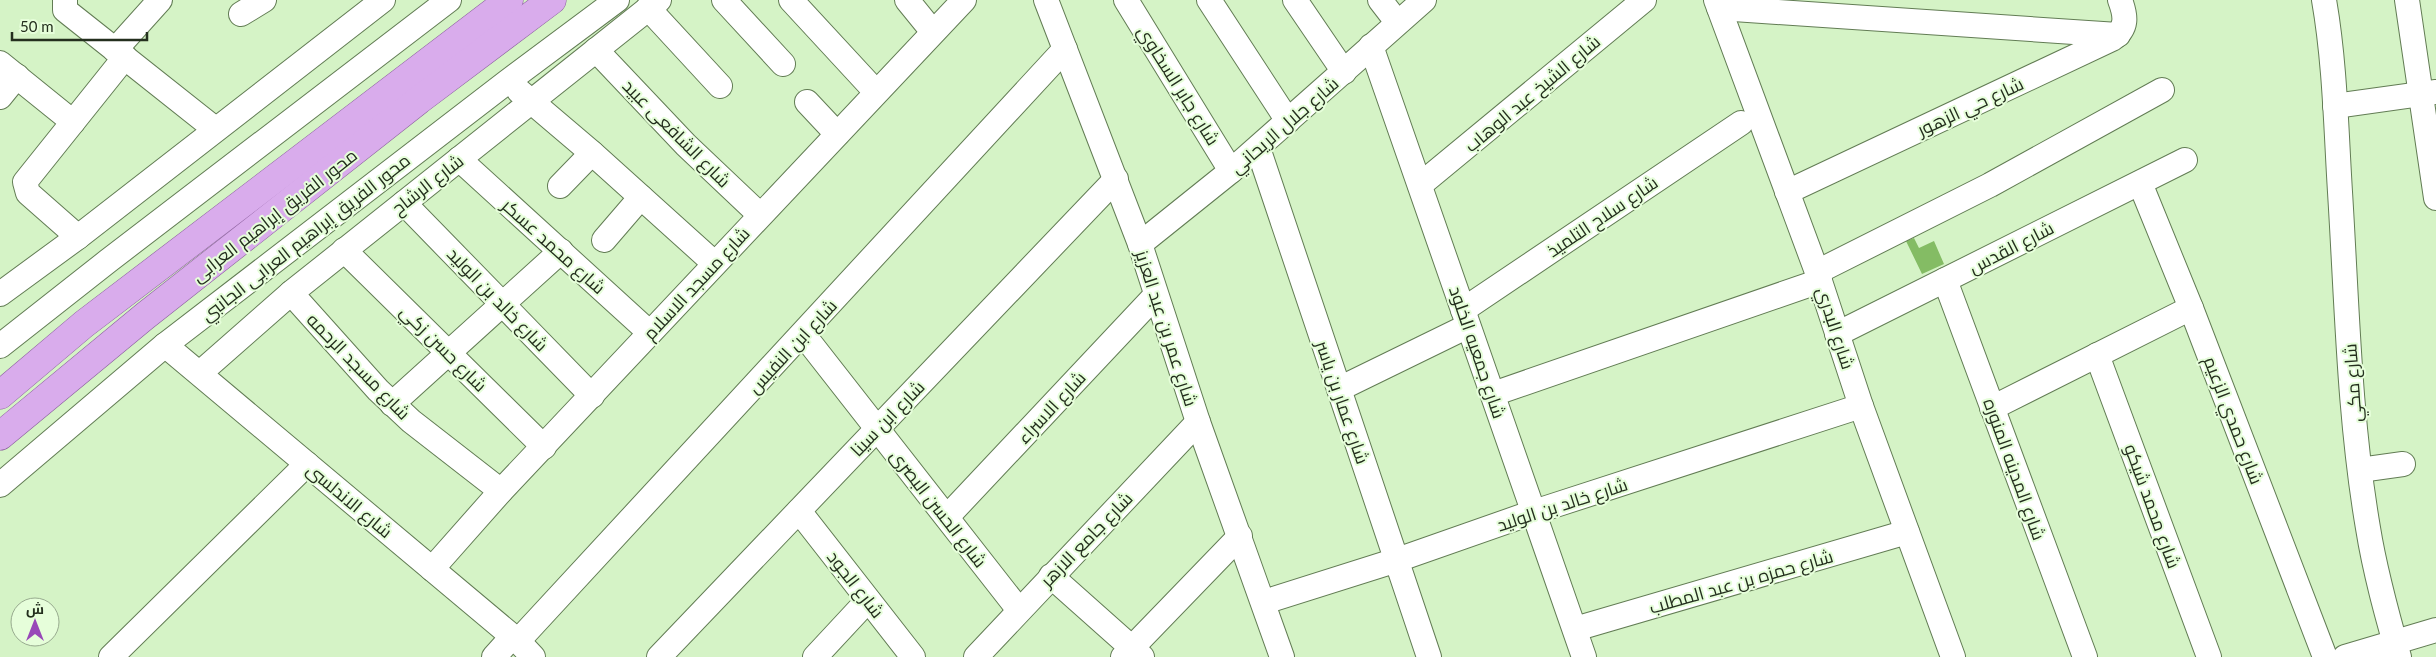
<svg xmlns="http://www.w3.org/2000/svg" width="2436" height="657" viewBox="0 0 2436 657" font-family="Lato,Cairo,sans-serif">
<rect width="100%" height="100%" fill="#d5f3c6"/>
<!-- building -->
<polygon fill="#84bc64" points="1914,238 1919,248 1934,241 1944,264 1922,274 1906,241"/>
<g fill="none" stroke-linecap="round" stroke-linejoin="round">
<defs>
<g id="minor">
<polyline points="65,0 65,10 70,14 215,129"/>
<polyline points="724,0 783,64"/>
<polyline points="791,0 876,92"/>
<polyline points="907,0 933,32"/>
<polyline points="1046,0 1140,244 1198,422 1282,657"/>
<polyline points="1126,0 1231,171"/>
<polyline points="1209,0 1288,121"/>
<polyline points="1295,0 1344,72"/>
<polyline points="1380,0 1397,22"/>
<polyline points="1716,0 1817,272 1861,406 1953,657"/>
<path d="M2324 0C2335 63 2336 128 2340 192 2347 304 2349 417 2368 528 2375 572 2387 615 2399 657"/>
<polyline points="2407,0 2436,198"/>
<polyline points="648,8 720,86"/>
<polyline points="1719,8 2118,35"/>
<polyline points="241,14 264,0"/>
<polyline points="1371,46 1584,657"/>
<polyline points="115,50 160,0"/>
<polyline points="596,50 686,145 760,215"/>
<polyline points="0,63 73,122"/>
<polyline points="519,91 592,153 714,263"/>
<polyline points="0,97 17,76"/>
<polyline points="807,102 837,134"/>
<polyline points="2335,106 2436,92"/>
<polyline points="1258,148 1429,657"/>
<polyline points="459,159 650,333"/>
<polyline points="2140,183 2191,308 2325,657"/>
<polyline points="1420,185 1644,0"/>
<polyline points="560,186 592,153"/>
<path d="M1787 192 2112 39C2128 28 2126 16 2120 0"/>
<polyline points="404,203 592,396"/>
<polyline points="78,237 28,193 25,182 125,57"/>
<polyline points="604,240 641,197"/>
<polyline points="1140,244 1231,171 1424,0"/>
<polyline points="344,250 544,447"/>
<polyline points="1817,272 1990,185 2162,90"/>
<polyline points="1945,280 2085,657"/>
<polyline points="291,293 378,390 411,421 501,491"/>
<polyline points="0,294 78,237 383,0"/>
<polyline points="1463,310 1741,123"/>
<polyline points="803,334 1019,610"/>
<polyline points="1837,334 2185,160"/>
<polyline points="165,345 518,641 533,657"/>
<polyline points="0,346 108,261 449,0"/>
<polyline points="2097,355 2209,657"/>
<polyline points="200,373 291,293 659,0"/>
<polyline points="1339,389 1468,326"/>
<polyline points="1493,394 1820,281"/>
<polyline points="392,404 561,251"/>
<polyline points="1992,408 2191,308"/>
<polyline points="2360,470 2403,464"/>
<polyline points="0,485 165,345 507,82 617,0"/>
<polyline points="799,511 913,657"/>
<polyline points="947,517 1155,296"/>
<polyline points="432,569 501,491 964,0"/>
<polyline points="1051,576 1142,657"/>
<polyline points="1264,602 1397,560 1534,512 1861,406"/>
<polyline points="1575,629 1907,532"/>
<polyline points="518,641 1065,49"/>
<polyline points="111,657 307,464"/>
<polyline points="494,657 512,637"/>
<polyline points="659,657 1116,179"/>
<polyline points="815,657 868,600"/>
<polyline points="976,657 1198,422"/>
<polyline points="1123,657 1240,536"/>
<polyline points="2345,657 2436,630"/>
</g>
<g id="major">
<polyline points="0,395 84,324 509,0"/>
<polyline points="0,436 145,316 419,100 552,0"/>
</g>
</defs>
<!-- minor casing -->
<use href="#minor" stroke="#627c54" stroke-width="26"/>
<!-- major casing -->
<use href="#major" stroke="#895c9c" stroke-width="29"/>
<!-- minor -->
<use href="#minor" stroke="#fff" stroke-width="24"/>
<!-- major -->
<use href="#major" stroke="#d9acec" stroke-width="28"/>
</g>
<g text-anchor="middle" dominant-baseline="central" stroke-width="4" stroke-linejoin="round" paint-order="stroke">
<!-- street labels -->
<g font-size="18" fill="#242f1e" stroke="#e6feda">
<text transform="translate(1179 85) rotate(58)">شارع جابر السخاوي</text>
<text transform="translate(1532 93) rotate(-40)">شارع الشيخ عبد الوهاب</text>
<text transform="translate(1970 106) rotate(-25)">شارع حي الزهور</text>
<text transform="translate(1284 125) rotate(-41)">شارع جلال الريحاني</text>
<text transform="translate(677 133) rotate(45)">شارع الشافعى عبيد</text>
<text transform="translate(427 184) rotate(-38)">شارع الرشاح</text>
<text transform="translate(274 215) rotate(-38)">محور الفريق إبراهيم العرابى</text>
<text transform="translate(1602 216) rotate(-34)">شارع سلاح التلميذ</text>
<text transform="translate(305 237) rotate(-38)">محور الفريق إبراهيم العرابى الجانبي</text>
<text transform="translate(554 246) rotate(42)">شارع محمد عسكر</text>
<text transform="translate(2011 247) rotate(-27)">شارع القدس</text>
<text transform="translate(696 283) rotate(-47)">شارع مسجد الاسلام</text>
<text transform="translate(498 299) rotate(46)">شارع خالد بن الوليد</text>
<text transform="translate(1167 328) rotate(72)">شارع عمر بن عبد العزيز</text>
<text transform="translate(1836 328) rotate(72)">شارع البدري</text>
<text transform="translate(792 346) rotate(-47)">شارع ابن النفيس</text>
<text transform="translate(444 348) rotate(45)">شارع حسن زكي</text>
<text transform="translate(1478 352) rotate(71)">شارع جمعيه الخلود</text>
<text transform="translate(359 366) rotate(46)">شارع مسجد الرحمه</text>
<text transform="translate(2352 383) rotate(-94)">شارع مكي</text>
<text transform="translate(1343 402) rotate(71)">شارع عمار بن ياسر</text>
<text transform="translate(1051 407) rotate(-47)">شارع الاسراء</text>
<text transform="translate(887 418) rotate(-46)">شارع ابن سينا</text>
<text transform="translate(2234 420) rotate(69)">شارع حمدي الزعيم</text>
<text transform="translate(2015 469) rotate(70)">شارع المدينه المنوره</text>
<text transform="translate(350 500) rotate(40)">شارع الاندلسى</text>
<text transform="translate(1562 504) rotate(-18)">شارع خالد بن الوليد</text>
<text transform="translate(2153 506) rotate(70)">شارع محمد شيكو</text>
<text transform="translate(939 508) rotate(52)">شارع الحسن البصرى</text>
<text transform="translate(1086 539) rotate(-46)">شارع جامع الازهر</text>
<text transform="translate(1741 581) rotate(-16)">شارع حمزه بن عبد المطلب</text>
<text transform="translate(856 584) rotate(52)">شارع الجود</text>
</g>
</g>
<!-- north arrow -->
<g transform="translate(35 622)"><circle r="24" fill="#e6feda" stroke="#98ab8f"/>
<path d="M0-4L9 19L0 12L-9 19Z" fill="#9848b8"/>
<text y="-8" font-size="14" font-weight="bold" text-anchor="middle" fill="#242f1e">ش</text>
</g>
<!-- scale -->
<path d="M12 32v8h135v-8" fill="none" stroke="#242f1e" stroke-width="2.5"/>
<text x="20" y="32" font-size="15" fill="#242f1e" stroke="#e6feda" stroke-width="4" paint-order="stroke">50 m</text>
</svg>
